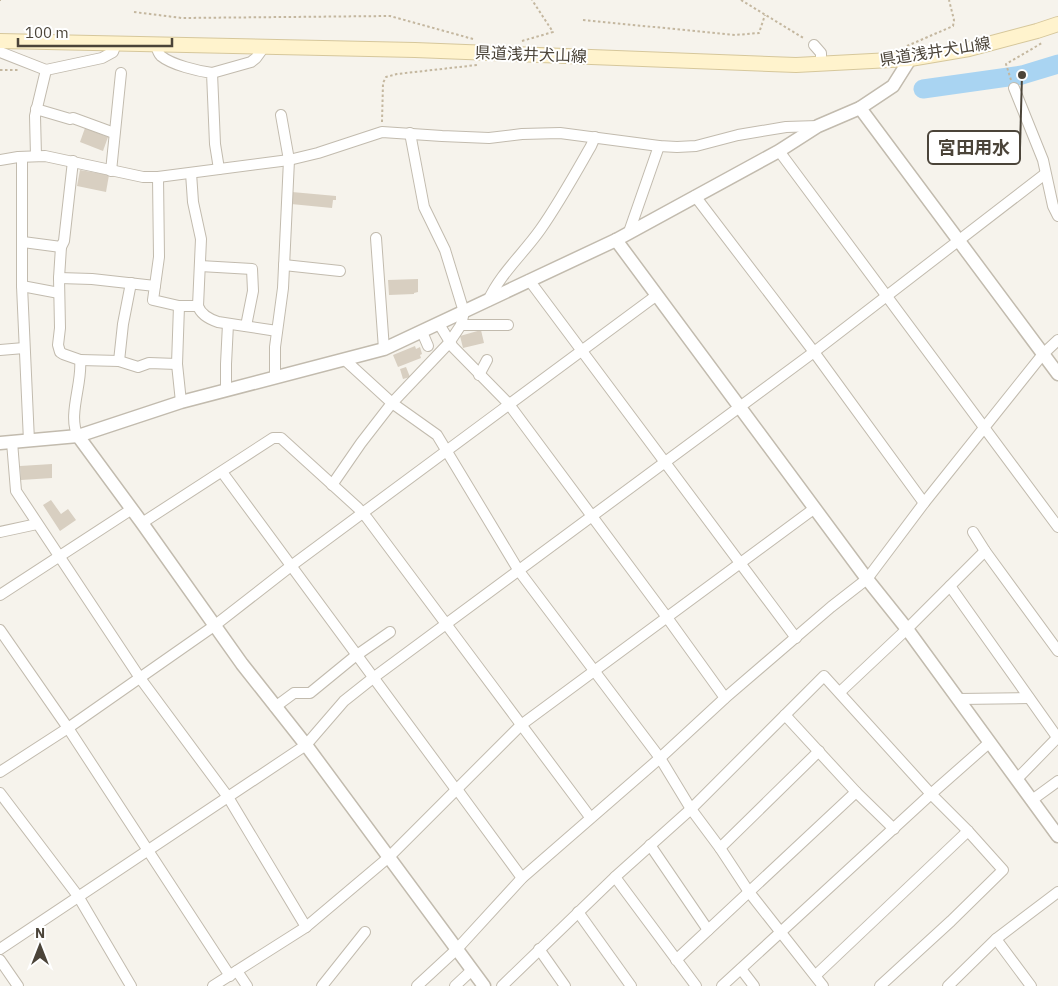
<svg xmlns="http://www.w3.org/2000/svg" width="1058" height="986" viewBox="0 0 1058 986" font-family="'IBM Plex Sans','Noto Sans JP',sans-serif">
<rect width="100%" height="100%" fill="#f6f3ec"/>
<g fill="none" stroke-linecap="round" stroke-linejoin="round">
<!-- river -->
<polyline stroke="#a9d4f2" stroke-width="19" points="923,89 1022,75 1058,64"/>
</g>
<!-- building -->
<g fill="#d8cfc1">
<polygon points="85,128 108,137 103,151 80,142"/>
<polygon points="80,170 109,175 106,192 77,186"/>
<polygon points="292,192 336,196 336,200 333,200 332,208 291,204"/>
<polygon points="418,279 418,292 414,293 414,294 389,295 388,280"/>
<polygon points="481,330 484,343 463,348 460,336"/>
<polygon points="415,346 416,349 420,347 422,354 420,355 421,358 398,367 393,355"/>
<polygon points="406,367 410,377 403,379 400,369"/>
<polygon points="52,464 52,478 21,480 20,466"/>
<polygon points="51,500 61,514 68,509 76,520 60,531 43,505"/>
</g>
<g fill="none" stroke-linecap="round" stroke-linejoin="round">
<defs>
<g id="minor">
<path d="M156 45C157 49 158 53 161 56 172 65 198 71 212 73L215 144 219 169"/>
<polyline points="814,45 821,53 821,64"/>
<polyline points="0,52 46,70"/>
<polyline points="212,73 251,62 256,58 264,47"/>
<polyline points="1014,88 1043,160 1053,206 1058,216"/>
<polyline points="36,109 70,119 73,118 114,133"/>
<polyline points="779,151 1058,527"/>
<polyline points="36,156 35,116 46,70 102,58 113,52 116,44"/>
<polyline points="22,157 22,286 29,441"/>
<polyline points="0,160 18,157 45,156 143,177 158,177 289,160 318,153 382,132 442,136 489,138 522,134 560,133 659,146 677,147 696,146 738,135 786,127 818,126"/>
<path d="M73 161 64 241 61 247 59 278 60 328 58 345 60 352 63 354 80 360C83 382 67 416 78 436"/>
<polyline points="111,171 121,73"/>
<path d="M191 173 193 202 201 239 198 306C201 315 209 319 218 322L277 331"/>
<polyline points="158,177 159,257 153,300 179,306 198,306"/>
<polyline points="695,196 814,352 924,503"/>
<polyline points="629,232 659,146"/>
<polyline points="376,238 384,349"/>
<polyline points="23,242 61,247"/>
<polyline points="284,265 340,271"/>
<polyline points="200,266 252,269 253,291 246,326"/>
<polyline points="59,278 92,279 155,286"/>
<polyline points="529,280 796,638"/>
<polyline points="22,286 59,293"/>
<path d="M488 301C500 274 523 254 540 230 559 203 575 174 591 146L595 137"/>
<polyline points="179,306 177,364 181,402"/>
<polyline points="439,324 453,347 508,403 666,616 725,698"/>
<polyline points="461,325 508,325"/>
<polyline points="422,332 428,346"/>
<polyline points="0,350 24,348"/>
<polyline points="80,360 119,361 138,367 149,363 177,364"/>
<polyline points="345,360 392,403 437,435 519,571 660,758 691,809 720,848 749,892 823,986"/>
<polyline points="119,361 123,324 131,283"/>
<polyline points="479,375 487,360"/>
<polyline points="275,378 275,347 283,288 289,160 281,115"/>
<polyline points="226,390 226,364 228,324"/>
<polyline points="12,442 16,491 140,678 228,797 306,927"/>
<polyline points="222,472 457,791 459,792 522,878"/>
<polyline points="332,485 361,443 392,403 449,343 461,325 464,312 445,250 424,207 410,133"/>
<polyline points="142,523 273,438 281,438 358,508 367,518 590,817"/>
<polyline points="0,532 37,524"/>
<polyline points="973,532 985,551 1058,651"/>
<polyline points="950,586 1057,737"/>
<polyline points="0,595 132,509"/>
<polyline points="0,630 68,728 230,976"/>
<polyline points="840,692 907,629 985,551"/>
<polyline points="959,699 1029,698"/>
<polyline points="275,707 294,693 310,693 354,657 390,632"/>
<polyline points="785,715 856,792 894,829"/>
<polyline points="0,772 68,728 214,626 291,566 657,295"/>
<polyline points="1017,779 1058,737"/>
<polyline points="0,793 78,896 131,986"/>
<polyline points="1032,800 1058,781"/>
<polyline points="650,845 708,930"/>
<polyline points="720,848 819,751"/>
<polyline points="615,877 696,986"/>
<polyline points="578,912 631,986"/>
<polyline points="996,939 1031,986"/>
<polyline points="0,949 306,745 344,701 373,678 814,352 1045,174"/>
<polyline points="539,949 565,986"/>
<polyline points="0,960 18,986"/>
<polyline points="676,960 856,792"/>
<polyline points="741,969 754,986"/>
<polyline points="237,971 247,986"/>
<polyline points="816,975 968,831"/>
<polyline points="213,986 306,927 389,857 521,725 815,508"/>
<polyline points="322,986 365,932"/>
<polyline points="417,986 457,949 522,878 660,758 725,698 831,607 867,579 924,503 1043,354 1058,340"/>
<polyline points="455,986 472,970"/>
<polyline points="502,986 615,877 691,809 824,676 931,794 968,831 1003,870 951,921 880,986"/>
<polyline points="722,986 931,794 990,742"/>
<polyline points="948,986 996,939 1058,892"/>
</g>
<g id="tertiary">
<polyline points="860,108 1058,374"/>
<polyline points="616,240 867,579 907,629 1058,836"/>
<polyline points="78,436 142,523 242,664 306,745 484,986"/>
<polyline points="0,443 78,436 181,402 384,349 616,240 779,151 818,126 860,108 893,86 910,59"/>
</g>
<polyline id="secondary" points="0,41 415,50 796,65 910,59 969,49 1037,31 1058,24"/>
</defs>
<!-- minor casing -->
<use href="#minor" stroke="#c2bbae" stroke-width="12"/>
<!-- tertiary casing -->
<use href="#tertiary" stroke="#c2bbae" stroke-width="15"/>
<!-- secondary casing -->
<use href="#secondary" stroke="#d6c79b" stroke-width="16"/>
<!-- path -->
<g stroke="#c4b79f" stroke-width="2" stroke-dasharray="2.5 2.5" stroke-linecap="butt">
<polyline points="0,0 1,0"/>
<polyline points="741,0 805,39"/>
<polyline points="134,12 182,18 390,16 473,39"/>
<polyline points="583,20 735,35 759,33 765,15"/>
<polyline points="522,41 553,32 532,0"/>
<polyline points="907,46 953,26 954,20 949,0"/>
<polyline points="0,70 18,70"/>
<polyline points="1011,80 1006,64 1042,43"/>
<polyline points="382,122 383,83 386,77 397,74 477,65"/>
</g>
<!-- minor -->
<use href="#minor" stroke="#fff" stroke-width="10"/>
<!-- tertiary -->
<use href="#tertiary" stroke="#fff" stroke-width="12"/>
<!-- secondary -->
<use href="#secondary" stroke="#fff3cd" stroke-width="14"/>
</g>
<g text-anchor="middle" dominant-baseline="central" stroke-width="4" stroke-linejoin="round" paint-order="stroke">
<!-- street labels -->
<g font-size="16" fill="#4b4439" stroke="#fff">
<text transform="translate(935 51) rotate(-9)">県道浅井犬山線</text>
<text transform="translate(531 54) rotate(2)">県道浅井犬山線</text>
</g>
</g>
<!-- callouts -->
<path fill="none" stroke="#4b4439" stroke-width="2" d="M1022 75L1020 148"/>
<circle fill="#4b4439" stroke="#fff" stroke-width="2" cx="1022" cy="75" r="5"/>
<rect fill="#fff" stroke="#4b4439" stroke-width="2" x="928" y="131" width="92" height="33" rx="5"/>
<g font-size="18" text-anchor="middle" font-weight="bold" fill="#4b4439">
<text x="974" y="154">宮田用水</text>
</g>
<!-- north arrow -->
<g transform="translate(40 946)" stroke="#ffffff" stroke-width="4" paint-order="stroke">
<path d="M0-4L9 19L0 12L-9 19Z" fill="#4b4439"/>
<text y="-8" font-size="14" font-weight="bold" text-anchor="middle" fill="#4b4439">N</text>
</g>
<!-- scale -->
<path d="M18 38v8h154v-8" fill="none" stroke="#4b4439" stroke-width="2.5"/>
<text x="25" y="38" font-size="15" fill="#4b4439" stroke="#ffffff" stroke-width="4" paint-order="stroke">100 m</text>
</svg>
